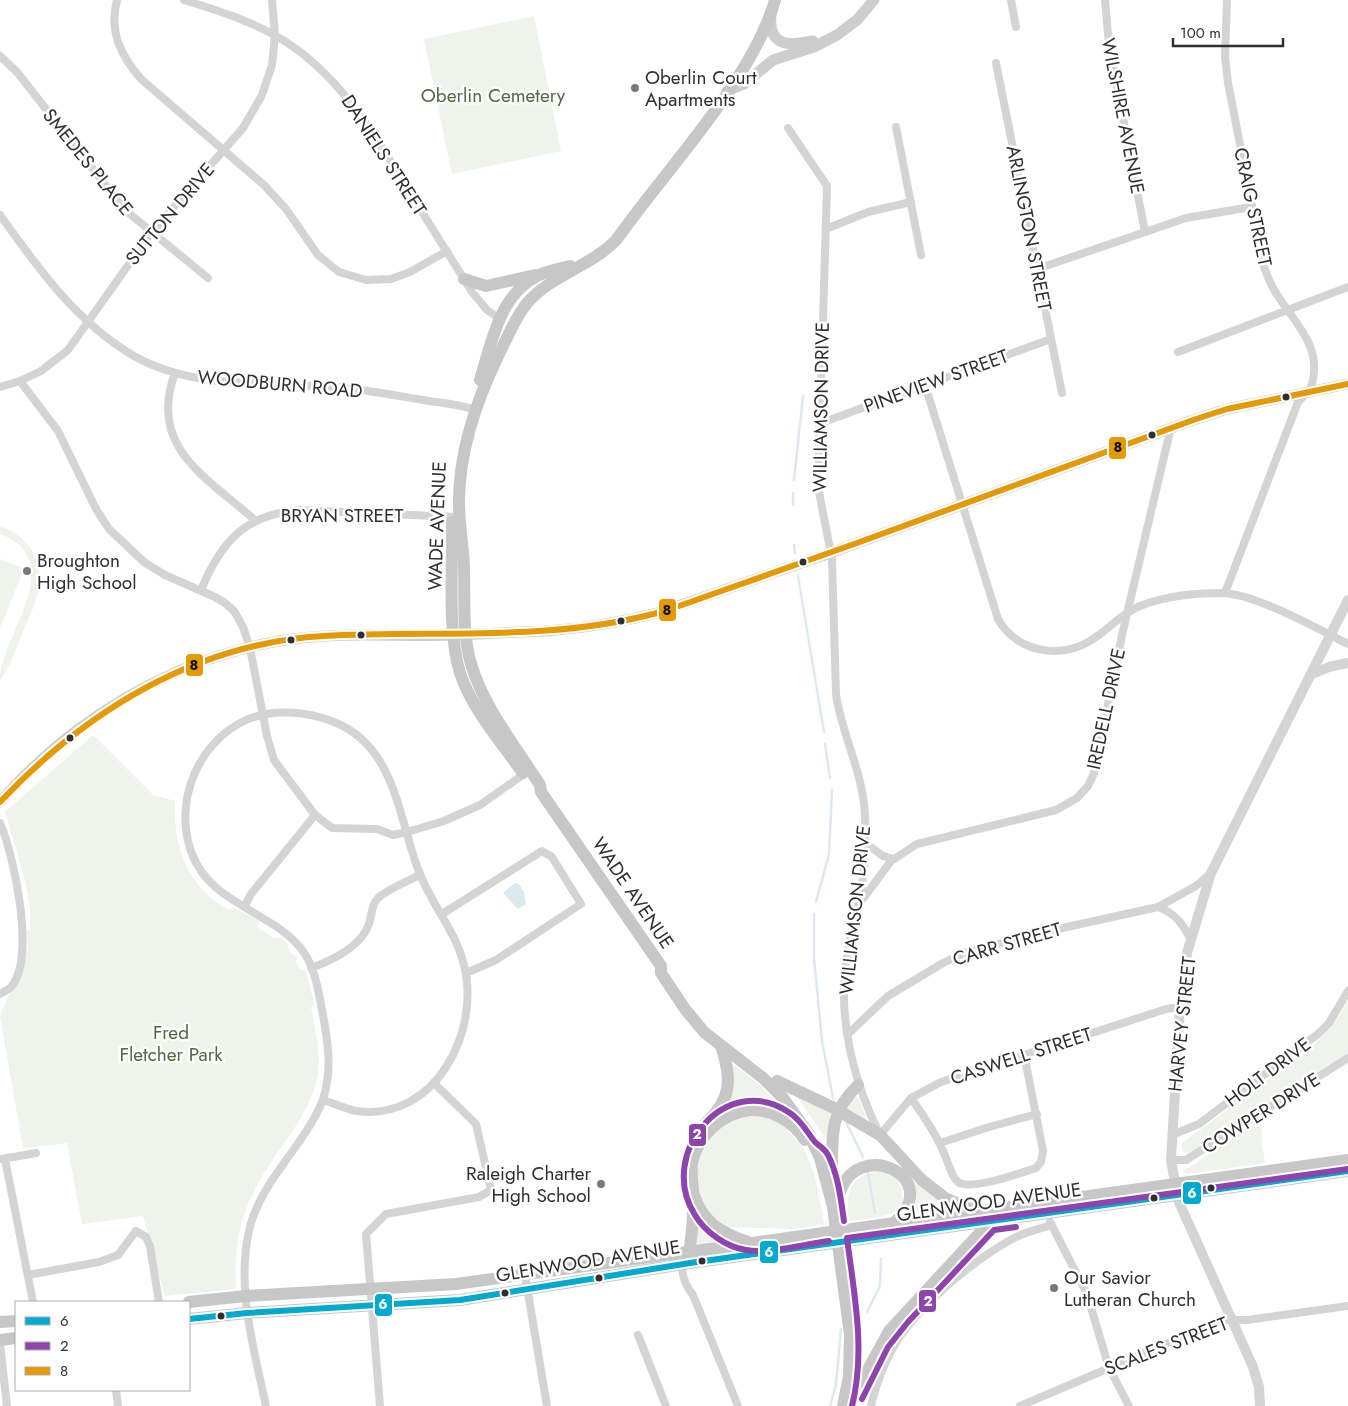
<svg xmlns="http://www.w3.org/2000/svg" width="1348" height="1406" viewBox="0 0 1348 1406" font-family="Jost,sans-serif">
<rect width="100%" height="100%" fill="#fff"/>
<!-- green -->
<g fill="#f0f2ec">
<polygon points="534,16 561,151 452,174 424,39"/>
<path d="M0 526C28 535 46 563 38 592 35 606 28 619 23 632 16 648 11 666 0 680 0 637 71 560 0 534Z"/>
<polygon points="0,559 24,569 0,628"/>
<path d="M93 735 153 795 175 801C173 845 186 884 225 908L230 910 233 907 259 921 258 928 274 938 281 937 287 943 290 953 298 957 295 961 300 969 306 971 314 1004 311 1007C315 1030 322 1055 317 1079 311 1106 296 1126 280 1149 247 1196 233 1228 236 1287L233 1289 165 1296 143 1216 82 1224 67 1143 23 1148 0 1016 11 990 22 973 28 947 27 930H30C33 894 15 847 5 812Z"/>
<polygon points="1348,1000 1348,1053 1190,1153 1183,1152 1181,1144 1314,1045 1337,1019"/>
<polygon points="730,1062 760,1085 789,1116 720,1115"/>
<polygon points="795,1094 833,1109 827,1140"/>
<polygon points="854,1096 859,1099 867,1120 846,1110"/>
<path d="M762 1114 784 1123C787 1133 797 1140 803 1148 816 1170 820 1199 824 1224L796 1229 727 1227 712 1216 701 1201 695 1170 704 1142 732 1118Z"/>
<polygon points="1261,1120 1262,1144 1265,1163 1187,1174 1182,1172"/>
<path d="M881 1171 897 1178C917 1219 877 1217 849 1221 846 1192 848 1175 881 1171Z"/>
<path d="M911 1176 943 1202 944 1209 913 1213 911 1212C918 1200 918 1188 911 1176Z"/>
<polygon points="696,1215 723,1238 722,1240 697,1244"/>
</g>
<!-- water -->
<polygon fill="#dce9ef" points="515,883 519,884 524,892 526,904 518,909 503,893"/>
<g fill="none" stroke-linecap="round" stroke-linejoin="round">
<!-- stream -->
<g stroke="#dce9ef" stroke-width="2.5">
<polyline points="794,480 803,396"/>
<polyline points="793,505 793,493"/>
<polyline points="794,545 795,553"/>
<polyline points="798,576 824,732"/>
<polyline points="825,744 830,778"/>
<polyline points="816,902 829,854 832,790"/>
<polyline points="814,914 814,958 822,1041 833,1098"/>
<polyline points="845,1120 863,1157"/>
<polyline points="868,1173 875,1213"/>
<polyline points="867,1312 880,1286 881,1259"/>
<polyline points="830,1406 836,1385 841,1329"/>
</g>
<!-- minor -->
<g stroke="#d4d4d4" stroke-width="8">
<path d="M117 0C109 31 120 55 141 79L264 185 286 209 318 255 339 272 366 280 391 279 410 272 447 251"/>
<path d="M184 0C222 12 259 23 292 46 344 82 375 136 408 189 429 224 451 258 472 292L487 310 499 318"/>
<polyline points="1011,0 1016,27"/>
<polyline points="1105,0 1109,45 1145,232"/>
<polyline points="0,56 17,72 125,210 208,278"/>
<polyline points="996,63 1062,393"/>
<polyline points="896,127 921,255"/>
<path d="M788 128 827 186 818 487 832 559 836 694C842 736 863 772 865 815 866 845 865 877 858 906 854 925 848 943 846 962 838 1021 854 1083 880 1135L911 1098 941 1082 1166 1009 1180 1007"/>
<path d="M0 215C38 268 76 322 134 356 189 387 254 383 315 386 352 387 387 394 423 400 440 403 459 404 475 410"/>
<polyline points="826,229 868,212 911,202"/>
<polyline points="1037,269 1186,218 1251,207"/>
<polyline points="1178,352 1348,287"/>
<path d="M175 373C147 448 208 478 256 521"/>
<polyline points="20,381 58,431 96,509 109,529 144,562 165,575 215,597 225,603 234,611 243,627 250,648 267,736 274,760 315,815 332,828 377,829 393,835 407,832 444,821 480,805 524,774"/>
<path d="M925 385 998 619C1017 653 1062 660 1093 639 1109 629 1122 613 1140 606 1165 596 1195 593 1222 593 1256 594 1316 628 1348 644"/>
<polyline points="0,387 20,381 41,371 68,350 151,233 243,128 262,95 272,65 275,35 272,0"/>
<polyline points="821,423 1051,339"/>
<path d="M201 590C221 542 245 514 300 510L458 517"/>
<path d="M1225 593 1298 402C1303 397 1310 391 1312 384 1323 343 1290 319 1273 288 1269 281 1267 274 1264 267L1228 83 1225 57 1227 0"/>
<path d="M0 823C14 855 37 961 10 988 7 990 3 992 0 994"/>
<polyline points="865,843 883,856 894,859"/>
<polyline points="859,904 891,861 917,844 1056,810 1077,798 1088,786 1094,773 1122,635 1171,427"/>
<polyline points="244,907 251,894 315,815"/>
<path d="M1158 907C1175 913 1183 924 1191 940"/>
<polyline points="442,914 542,851 552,857 581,904 496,960 466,973"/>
<path d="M311 968C333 960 361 947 369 924 372 915 371 905 378 898 389 888 407 882 419 875"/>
<polyline points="849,1033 888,996 943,963 964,953 1035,934 1158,907 1196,886 1210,874"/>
<path d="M911 1098C925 1118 939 1138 947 1161 950 1168 952 1177 958 1182 970 1191 1021 1173 1036 1168L1041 1162 1043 1151 1024 1054"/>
<polyline points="1172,1135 1199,1124 1318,1034 1329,1023 1348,991"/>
<polyline points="940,1143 989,1127 1037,1114"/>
<polyline points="2,1159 36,1153"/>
<polyline points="5,1159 33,1302"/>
<polyline points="1171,1160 1186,1160 1348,1058"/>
<polyline points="1050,1222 1087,1294 1109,1368 1129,1406"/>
<path d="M682 1264C682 1275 686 1287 693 1295L738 1406"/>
<polyline points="28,1275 99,1262 118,1255 136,1231 146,1237 150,1246 159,1302"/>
<polyline points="525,1275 547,1406"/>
<polyline points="638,1335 666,1406"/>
<polyline points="0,1344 7,1406"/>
<polyline points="116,1390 118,1406"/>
<path d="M266 1406C254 1349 236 1289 249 1231 260 1181 303 1148 322 1102 333 1073 328 1040 322 1010 318 988 314 962 298 945 266 910 210 902 192 854 173 805 196 744 244 721 271 708 307 711 334 722 395 746 398 816 418 869 430 903 455 929 464 965 481 1032 435 1122 356 1111 345 1109 333 1103 323 1100"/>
<polyline points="380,1406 366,1234 386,1214 479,1197 491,1190 476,1124 434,1083"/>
<path d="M871 1406C876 1385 883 1365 894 1346 919 1305 971 1262 1012 1239 1025 1232 1039 1229 1052 1225"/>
<polyline points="1020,1406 1222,1320 1247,1320 1348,1306"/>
</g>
<!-- tertiary -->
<g stroke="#d4d4d4" stroke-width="10">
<polyline points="1310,675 1329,667 1348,663"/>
<polyline points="1260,1406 1259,1387 1253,1367 1178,1200 1171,1160 1180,1007 1187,953 1211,873 1348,600"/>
</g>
<!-- secondary -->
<g stroke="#cdcdcd" stroke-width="11">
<path d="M771 15C768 47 789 46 813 41"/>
<polyline points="727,91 744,84 773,60 814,47 837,35 857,20 874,0"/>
<path d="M0 802C71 720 172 660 279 641 337 631 395 637 453 635 484 634 516 632 547 631 586 628 623 622 661 612L830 553 1196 419 1227 409 1348 384"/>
</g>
<!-- primary -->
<g stroke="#c7c7c7" stroke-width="12">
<path d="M775 0C752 81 666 169 617 239 592 266 553 274 528 302 515 317 508 337 499 354 476 401 459 450 459 502 459 524 463 545 464 566 465 599 462 633 471 664 484 708 516 747 540 785L541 792 661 966V973L685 1009 704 1032 763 1078 783 1098 809 1134 820 1158 833 1207 850 1335 849 1376 843 1406"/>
<polyline points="464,279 486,286 535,275"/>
<path d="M480 380C492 342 500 289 544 273 552 270 562 268 570 266"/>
<path d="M452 522C453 567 447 631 460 673 472 709 501 742 523 773"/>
<polyline points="777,1081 834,1108 880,1135 922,1180 945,1198 974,1211"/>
<path d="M706 1123C732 1099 732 1078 721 1046"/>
<path d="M832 1168C832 1133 831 1111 858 1085"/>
<path d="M694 1195C703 1223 722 1233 748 1242"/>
<path d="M839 1196C854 1135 947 1176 894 1223"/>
<path d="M688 1258C692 1237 694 1212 693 1190 692 1181 691 1172 692 1163 698 1135 722 1113 750 1110 773 1109 793 1122 805 1140"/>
<polyline points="189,1302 246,1296 456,1284 1348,1160"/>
<polyline points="189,1319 247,1313 460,1300 690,1263 1348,1171"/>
<polyline points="0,1322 16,1321"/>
<polyline points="0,1340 16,1338"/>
<polyline points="853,1397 889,1331 990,1222"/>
</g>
<defs>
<polyline id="bus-1" points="189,1319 247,1313 460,1300 690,1263 1348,1171"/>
<g id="bus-2">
<path d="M829 1241C805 1244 770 1254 746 1250 726 1247 705 1232 695 1215 656 1154 726 1069 790 1113 801 1120 807 1132 815 1142 819 1146 825 1149 828 1155 838 1174 841 1200 844 1221"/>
<polyline points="862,1399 888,1347 908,1322 994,1230 1016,1227"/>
<path d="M852 1406C866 1350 854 1294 847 1238L1348 1169"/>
</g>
<path id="bus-3" d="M0 802C86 711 196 643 324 636 435 630 548 642 657 613 682 606 706 596 730 588 773 573 815 558 857 543 970 502 1083 460 1196 419L1227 409 1348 384"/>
</defs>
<!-- bus-1 casing -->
<use href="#bus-1" stroke="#fff" stroke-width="10"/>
<!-- bus-2 casing -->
<use href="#bus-2" stroke="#fff" stroke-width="10"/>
<!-- bus-3 casing -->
<use href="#bus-3" stroke="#fff" stroke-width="10"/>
<!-- bus-1 -->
<use href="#bus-1" stroke="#00a9ce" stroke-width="6"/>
<!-- bus-2 -->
<use href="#bus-2" stroke="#8e44ad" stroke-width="6"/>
<!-- bus-3 -->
<use href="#bus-3" stroke="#e39a05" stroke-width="6"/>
</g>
<!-- markers -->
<g fill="#787878" stroke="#fff" stroke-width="2">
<circle cx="635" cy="88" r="5"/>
<circle cx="27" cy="571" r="5"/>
<circle cx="601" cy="1184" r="5"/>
<circle cx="1054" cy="1288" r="5"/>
</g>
<g fill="#2f2f2f" stroke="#fff" stroke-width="2">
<circle cx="1286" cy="397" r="4.5"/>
<circle cx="1152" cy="435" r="4.5"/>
<circle cx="803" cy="562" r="4.5"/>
<circle cx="621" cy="621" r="4.5"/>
<circle cx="361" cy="635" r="4.5"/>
<circle cx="291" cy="640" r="4.5"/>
<circle cx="70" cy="738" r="4.5"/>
<circle cx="1211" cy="1188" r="4.5"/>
<circle cx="1154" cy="1198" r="4.5"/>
<circle cx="702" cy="1261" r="4.5"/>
<circle cx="599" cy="1278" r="4.5"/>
<circle cx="505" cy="1293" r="4.5"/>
<circle cx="221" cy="1316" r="4.5"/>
</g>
<g text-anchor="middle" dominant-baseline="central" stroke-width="5" stroke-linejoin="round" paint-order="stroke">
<!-- poi labels -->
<g font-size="19" fill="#2f2f2f" stroke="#fff" text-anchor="start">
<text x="645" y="77">Oberlin Court<tspan x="645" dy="22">Apartments</tspan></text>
<text x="37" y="560">Broughton<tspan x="37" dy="22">High School</tspan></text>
<text x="591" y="1173" text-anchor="end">Raleigh Charter<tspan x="591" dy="22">High School</tspan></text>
<text x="1064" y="1277">Our Savior<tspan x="1064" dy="22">Lutheran Church</tspan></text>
</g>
<!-- park labels -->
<g font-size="19" fill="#546642" stroke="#fff">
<text x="493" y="95">Oberlin Cemetery</text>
<text x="171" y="1032">Fred<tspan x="171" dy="22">Fletcher Park</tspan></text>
</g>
<!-- street labels -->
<g font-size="19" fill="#2f2f2f" stroke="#fff">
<text transform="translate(1123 116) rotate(79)">WILSHIRE AVENUE</text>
<text transform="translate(384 155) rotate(57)">DANIELS STREET</text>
<text transform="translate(88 162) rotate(51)">SMEDES PLACE</text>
<text transform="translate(1253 207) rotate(78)">CRAIG STREET</text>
<text transform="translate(170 214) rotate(-50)">SUTTON DRIVE</text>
<text transform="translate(1029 228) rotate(79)">ARLINGTON STREET</text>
<text transform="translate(936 381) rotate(-20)">PINEVIEW STREET</text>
<text transform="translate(280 384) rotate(5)">WOODBURN ROAD</text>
<text transform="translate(821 407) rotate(-89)">WILLIAMSON DRIVE</text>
<text x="342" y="515">BRYAN STREET</text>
<text transform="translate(437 526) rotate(-88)">WADE AVENUE</text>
<text transform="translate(1106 709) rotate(-78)">IREDELL DRIVE</text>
<text transform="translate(633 893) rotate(56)">WADE AVENUE</text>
<text transform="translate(855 910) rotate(-84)">WILLIAMSON DRIVE</text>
<text transform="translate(1007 944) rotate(-16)">CARR STREET</text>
<text transform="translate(1182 1024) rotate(-84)">HARVEY STREET</text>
<text transform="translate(1021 1056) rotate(-18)">CASWELL STREET</text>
<text transform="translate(1268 1072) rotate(-37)">HOLT DRIVE</text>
<text transform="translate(1261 1113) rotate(-32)">COWPER DRIVE</text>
<text transform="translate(989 1202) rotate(-8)">GLENWOOD AVENUE</text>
<text transform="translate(588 1261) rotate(-9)">GLENWOOD AVENUE</text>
<text transform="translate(1166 1346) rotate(-21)">SCALES STREET</text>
</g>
</g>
<g stroke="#fff" stroke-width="2">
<rect x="1108" y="436" width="19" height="24" rx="5" fill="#e39a05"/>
<rect x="658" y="598" width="19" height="24" rx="5" fill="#e39a05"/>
<rect x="185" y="653" width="19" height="24" rx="5" fill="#e39a05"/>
<rect x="688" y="1123" width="19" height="24" rx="5" fill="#8e44ad"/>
<rect x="1182" y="1181" width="20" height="24" rx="5" fill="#00a9ce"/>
<rect x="759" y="1240" width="20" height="24" rx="5" fill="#00a9ce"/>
<rect x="918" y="1289" width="19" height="24" rx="5" fill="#8e44ad"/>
<rect x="374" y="1293" width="19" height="24" rx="5" fill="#00a9ce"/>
</g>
<g font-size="14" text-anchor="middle" font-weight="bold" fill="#fff">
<text x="697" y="1139">2</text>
<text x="1192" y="1198">6</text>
<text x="769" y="1257">6</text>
<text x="928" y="1306">2</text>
<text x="383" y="1309">6</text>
</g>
<g font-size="14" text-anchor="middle" font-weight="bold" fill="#111">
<text x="1118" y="452">8</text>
<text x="667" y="615">8</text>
<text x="194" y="670">8</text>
</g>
<!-- legend -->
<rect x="15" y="1301" width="175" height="90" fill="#ffffff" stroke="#acacac"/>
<rect x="25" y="1317" width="25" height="8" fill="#00a9ce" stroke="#acacac"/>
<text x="60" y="1326" font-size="15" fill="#2f2f2f">6</text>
<rect x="25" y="1342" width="25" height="8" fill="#8e44ad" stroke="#acacac"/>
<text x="60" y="1351" font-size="15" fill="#2f2f2f">2</text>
<rect x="25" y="1367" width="25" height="8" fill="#e39a05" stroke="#acacac"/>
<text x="60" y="1376" font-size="15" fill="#2f2f2f">8</text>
<!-- scale -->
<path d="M1173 38v8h110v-8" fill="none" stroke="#2f2f2f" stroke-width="2.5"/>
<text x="1180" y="38" font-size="15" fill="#2f2f2f" stroke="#ffffff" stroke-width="4" paint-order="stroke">100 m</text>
</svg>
